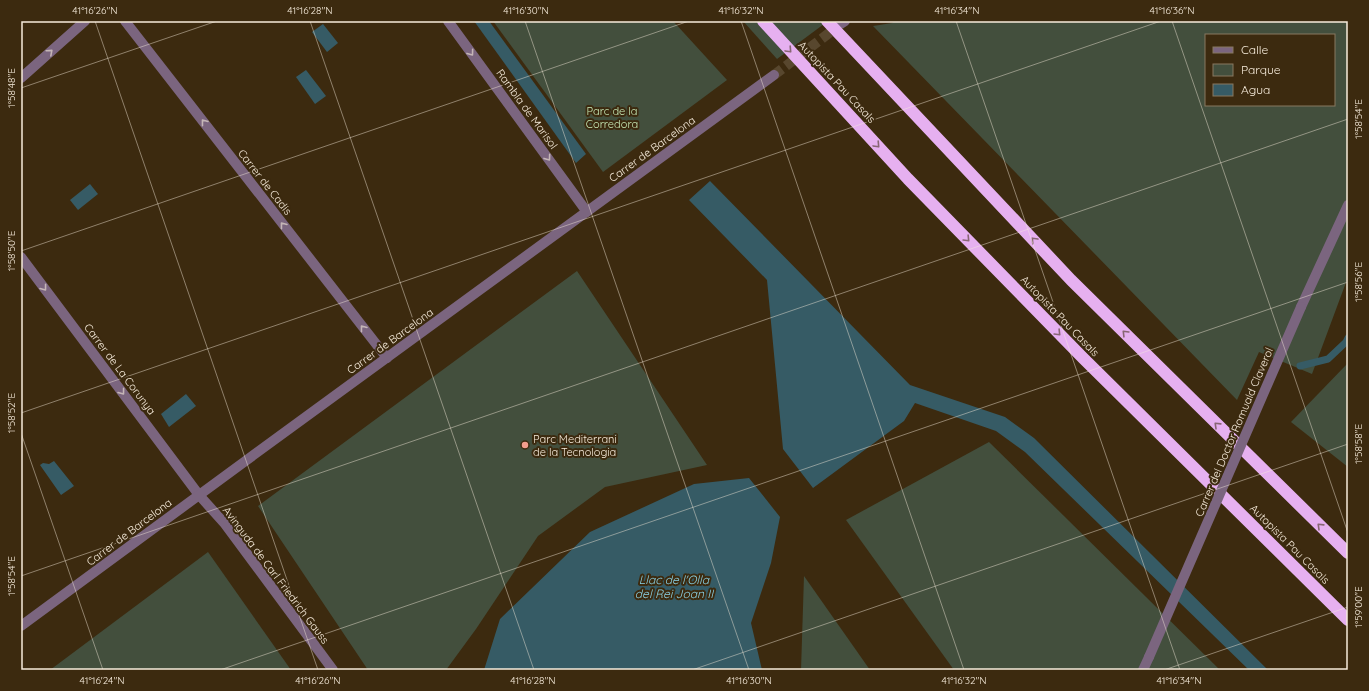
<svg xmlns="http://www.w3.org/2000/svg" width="1369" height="691" viewBox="0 0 1369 691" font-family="Quicksand,sans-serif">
<rect width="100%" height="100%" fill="#3c2a0f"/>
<!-- green -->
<g fill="#434f3d" fill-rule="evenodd">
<polygon points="493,21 673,21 727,80 603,172"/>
<polygon points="743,21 828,21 777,59"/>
<path d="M895 21H1348V277L1312 374 1259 352 1237 400 873 26 892 23ZM1206 35H1334V105H1206Z"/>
<polygon points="577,271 707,465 605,487 538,536 476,629 446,670 368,670 258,506"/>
<polygon points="1348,363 1348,467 1291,422"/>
<polygon points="989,442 1220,670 954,670 846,520"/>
<polygon points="208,552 291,670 50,670"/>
<polygon points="804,576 870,670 801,670"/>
</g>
<!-- water -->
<g fill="#365b65">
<polygon points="474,21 489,21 586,154 576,163"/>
<polygon points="323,24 338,43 327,52 312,32"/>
<polygon points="306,70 326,96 315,104 296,77"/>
<polygon points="710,181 910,385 1005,417 1034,438 1268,670 1249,670 1025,452 996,431 915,403 904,421 813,488 783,449 767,280 689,200"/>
<polygon points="90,184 98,194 78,210 70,200"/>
<polygon points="186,394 196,406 169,427 161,414"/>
<polygon points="54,461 74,486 61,495 40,465 43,463 49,464"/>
<polygon points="749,478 780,517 771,563 751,623 762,670 484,670 500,619 590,532 694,484"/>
</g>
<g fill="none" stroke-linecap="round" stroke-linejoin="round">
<!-- stream -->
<polyline stroke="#365b65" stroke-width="7" points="1300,366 1328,359 1346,342 1348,338"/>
<!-- street-tunnel -->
<polyline stroke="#58472e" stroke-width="10" stroke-dasharray="10 5" stroke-linecap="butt" points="774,75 841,24"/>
<!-- street -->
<g stroke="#7b657f" stroke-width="10">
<polyline points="125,21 387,358"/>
<polyline points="448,21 587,212"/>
<polyline points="842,23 845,21"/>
<polyline points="21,78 85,21"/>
<polyline points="21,257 199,495 225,524 333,670"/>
<polyline points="1301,307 1348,205"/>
<path d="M21 626C271 441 523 259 774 75"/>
<polyline points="1143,670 1149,657"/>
</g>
<!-- highway -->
<g stroke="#e6b0f0" stroke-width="12">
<polyline points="763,21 908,179 1083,358 1348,620"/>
<polyline points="827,21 1071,280 1348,553"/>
</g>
<!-- street-bridge -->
<polyline stroke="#7b657f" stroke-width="10" points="1149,657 1301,307"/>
</g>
<!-- one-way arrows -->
<defs><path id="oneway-chevron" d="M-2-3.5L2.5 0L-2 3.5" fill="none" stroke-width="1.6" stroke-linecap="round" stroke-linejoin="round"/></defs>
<g stroke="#886674">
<use href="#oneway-chevron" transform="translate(789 50) rotate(47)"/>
<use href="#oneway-chevron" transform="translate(877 145) rotate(47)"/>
<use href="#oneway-chevron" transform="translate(967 239) rotate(46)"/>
<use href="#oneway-chevron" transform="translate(1034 240) rotate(-133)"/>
<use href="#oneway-chevron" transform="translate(1058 333) rotate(46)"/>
<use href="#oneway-chevron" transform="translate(1125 333) rotate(-135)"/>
<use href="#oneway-chevron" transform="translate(1217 425) rotate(-136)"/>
<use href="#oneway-chevron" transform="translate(1320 526) rotate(-136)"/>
</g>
<g stroke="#c5b6b7">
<use href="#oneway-chevron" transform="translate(50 52) rotate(-42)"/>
<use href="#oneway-chevron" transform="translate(471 53) rotate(54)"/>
<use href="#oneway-chevron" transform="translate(204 122) rotate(-128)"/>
<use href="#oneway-chevron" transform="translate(548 158) rotate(54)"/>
<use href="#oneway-chevron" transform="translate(283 225) rotate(-128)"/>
<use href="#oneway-chevron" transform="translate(44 288) rotate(53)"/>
<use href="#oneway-chevron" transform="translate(363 328) rotate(-128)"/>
<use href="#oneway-chevron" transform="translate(122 392) rotate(53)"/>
</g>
<!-- ticks -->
<path fill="none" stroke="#f7ecdc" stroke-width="1" stroke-opacity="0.45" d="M95 21 318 670M310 21 534 670M525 21 749 670M741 21 964 670M956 21 1180 670M1172 21 1348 533M21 88 217 21M21 251 689 21M21 413 1161 21M21 433 103 670M21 576 1348 119M220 670 1348 282M692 670 1348 444M1164 670 1348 607"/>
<!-- markers -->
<circle fill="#f49d8d" stroke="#3c2a0f" stroke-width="1.5" cx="525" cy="445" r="4"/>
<g text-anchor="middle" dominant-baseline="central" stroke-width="4" stroke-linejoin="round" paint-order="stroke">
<!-- street labels -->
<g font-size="11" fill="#f7ecdc" stroke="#3c2a0f">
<text transform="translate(837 82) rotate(47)">Autopista Pau Casals</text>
<text transform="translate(527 109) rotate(54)">Rambla de Marisol</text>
<text transform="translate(652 149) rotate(-36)">Carrer de Barcelona</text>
<text transform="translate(265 182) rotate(52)">Carrer de Cadis</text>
<text transform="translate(1060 316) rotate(46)">Autopista Pau Casals</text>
<text transform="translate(390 341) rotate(-36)">Carrer de Barcelona</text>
<text transform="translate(120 369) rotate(53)">Carrer de La Corunya</text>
<text transform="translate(1234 432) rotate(-67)">Carrer del Doctor Romuald Claverol</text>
<text transform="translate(129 532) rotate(-37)">Carrer de Barcelona</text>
<text transform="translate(1290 544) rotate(45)">Autopista Pau Casals</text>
<text transform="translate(276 575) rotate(53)">Avinguda de Carl Friedrich Gauss</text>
</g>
<!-- park labels -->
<g font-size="11" fill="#c7eab8" stroke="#3c2a0f">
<text x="612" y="111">Parc de la<tspan x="612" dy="13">Corredora</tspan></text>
</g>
<!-- poi labels -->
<g font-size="11" fill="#f7ecdc" stroke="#3c2a0f" text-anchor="start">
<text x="533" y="439">Parc Mediterrani<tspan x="533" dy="13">de la Tecnologia</tspan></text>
</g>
<!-- water labels -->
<g font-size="12" font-style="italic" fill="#8ad1e4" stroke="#3c2a0f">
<text x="674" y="579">Llac de l'Olla<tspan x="674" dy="14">del Rei Joan II</tspan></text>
</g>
</g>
<!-- border -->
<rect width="1369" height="691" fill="none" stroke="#3c2a0f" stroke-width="44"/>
<!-- legend -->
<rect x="1205" y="34" width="130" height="72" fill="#3c2a0f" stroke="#877861"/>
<rect x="1213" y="47" width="20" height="6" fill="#7b657f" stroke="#877861"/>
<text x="1241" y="54" font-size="12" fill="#f7ecdc">Calle</text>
<rect x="1213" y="64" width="20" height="12" fill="#434f3d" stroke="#877861"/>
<text x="1241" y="74" font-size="12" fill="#f7ecdc">Parque</text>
<rect x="1213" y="84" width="20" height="12" fill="#365b65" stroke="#877861"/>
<text x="1241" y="94" font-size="12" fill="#f7ecdc">Agua</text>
<rect x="22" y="22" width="1325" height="647" fill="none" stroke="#f7ecdc" stroke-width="1.5"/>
<g font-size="10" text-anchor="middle" fill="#f7ecdc">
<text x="95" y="14">41°16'26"N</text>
<text x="310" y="14">41°16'28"N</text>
<text x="526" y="14">41°16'30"N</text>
<text x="741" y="14">41°16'32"N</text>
<text x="957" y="14">41°16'34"N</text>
<text x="1172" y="14">41°16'36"N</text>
<text transform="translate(11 88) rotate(-90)" y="4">1°58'48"E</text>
<text transform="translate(1358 119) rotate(-90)" y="4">1°58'54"E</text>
<text transform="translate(11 251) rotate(-90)" y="4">1°58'50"E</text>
<text transform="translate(1358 282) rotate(-90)" y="4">1°58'56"E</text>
<text transform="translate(11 413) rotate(-90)" y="4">1°58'52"E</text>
<text transform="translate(1358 444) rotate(-90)" y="4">1°58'58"E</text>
<text transform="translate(11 576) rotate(-90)" y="4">1°58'54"E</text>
<text transform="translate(1358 607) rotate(-90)" y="4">1°59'00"E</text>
<text x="102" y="684">41°16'24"N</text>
<text x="318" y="684">41°16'26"N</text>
<text x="533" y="684">41°16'28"N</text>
<text x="749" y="684">41°16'30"N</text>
<text x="964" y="684">41°16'32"N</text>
<text x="1179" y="684">41°16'34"N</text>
</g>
</svg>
